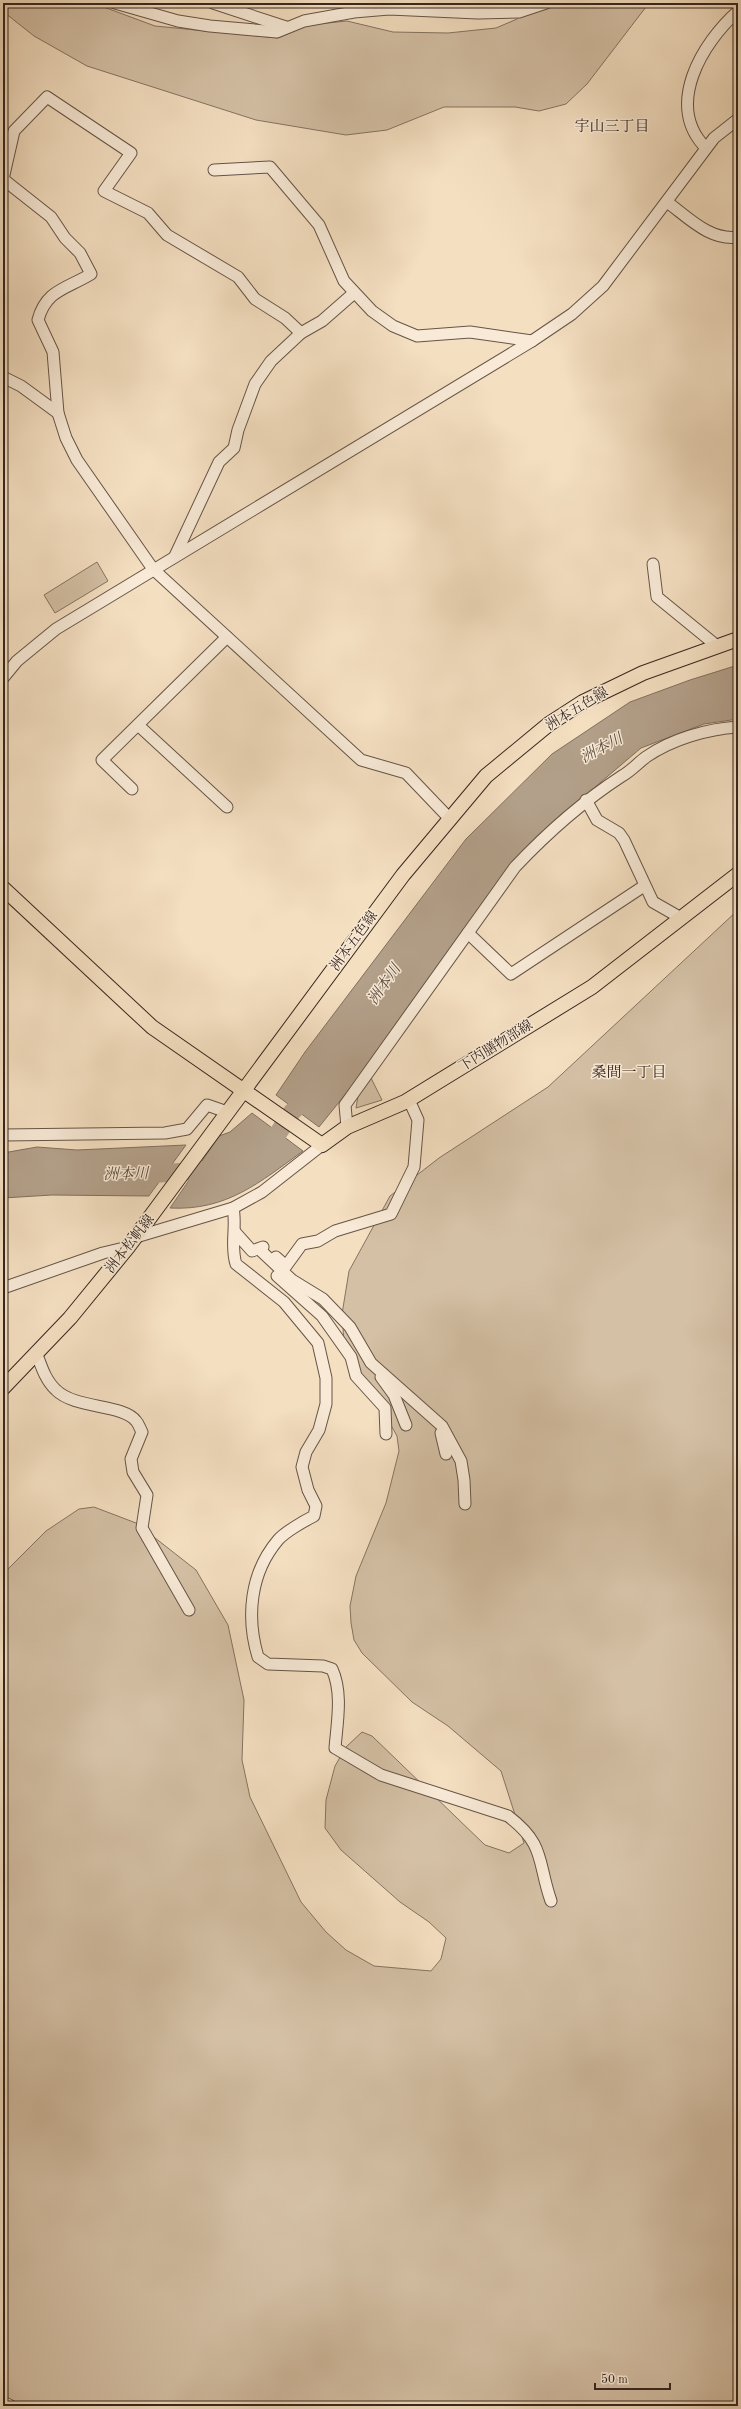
<svg xmlns="http://www.w3.org/2000/svg" width="741" height="2409" viewBox="0 0 741 2409" font-family="'Old Standard TT','Noto Serif JP',serif">
<rect width="100%" height="100%" fill="#f4dfc1"/>
<filter id="stains"><feTurbulence type="fractalNoise" baseFrequency=".005" numOctaves="4"/><feColorMatrix values="0 0 0 0 .2 0 0 0 0 .09 0 0 0 0 .02 0 0 0 .5 -.17"/></filter>
<radialGradient id="worn" r=".72"><stop offset=".6" stop-color="#630" stop-opacity="0"/><stop offset="1" stop-color="#630" stop-opacity=".3"/></radialGradient>
<!-- green -->
<g fill="#d4c0a5" stroke="#857362">
<polygon points="3,3 93,3 155,26 278,38 308,25 347,21 393,32 448,33 496,28 517,19 533,3 649,3 587,84 566,104 539,111 515,107 444,107 387,130 346,135 256,120 87,66 34,36 5,13"/>
<polygon points="97,562 108,581 55,613 44,595"/>
<polygon points="738,910 738,2406 3,2406 3,1574 46,1531 79,1509 94,1507 136,1523 196,1570 228,1625 244,1700 242,1760 250,1797 301,1902 326,1932 346,1950 374,1966 431,1971 441,1959 446,1938 429,1922 400,1902 341,1850 325,1828 326,1800 335,1766 346,1747 362,1732 372,1736 485,1845 509,1853 524,1843 501,1771 448,1726 412,1702 362,1653 354,1640 351,1623 350,1606 356,1576 386,1503 399,1451 397,1436 387,1418 355,1372 344,1343 342,1314 349,1271 390,1196 439,1158 548,1087"/>
<polygon points="371,1078 382,1100 356,1108 358,1096"/>
</g>
<!-- water -->
<g fill="#b3a08a" stroke="#816f5f">
<polygon points="738,665 738,719 704,724 641,748 534,839 501,881 394,1034 319,1127 276,1095 305,1052 466,839 552,754 630,702 690,680"/>
<path d="M252 1113 303 1151C260 1182 227 1211 170 1208L219 1136 230 1132Z"/>
<polygon points="186,1145 149,1196 52,1195 3,1198 3,1153 37,1147 77,1150"/>
</g>
<!-- pier -->
<g fill="#f4dfc1">
<polygon points="219,1134 169,1209 217,1135"/>
<polygon points="188,1144 151,1198 148,1198"/>
</g>
<g fill="none" stroke-linecap="round" stroke-linejoin="round">
<!-- river -->
<g stroke="#b3a08a" stroke-width="18">
<polyline points="262,1150 275,1138 292,1112 312,1093"/>
<polyline points="141,1175 219,1169"/>
</g>
<defs>
<g id="minor">
<polyline points="115,3 178,21 210,26 277,32 304,21 354,12 389,9 478,13 519,12 546,3"/>
<polyline points="213,3 286,27"/>
<path d="M706 148C664 106 702 43 738 11"/>
<polyline points="214,170 270,167 319,225 344,281 372,311 393,326 417,336 470,332 532,341"/>
<path d="M3 179 51 217 65 238 80 253 91 274C66 289 46 290 38 320L53 352 58 413 66 438 77 460 153 569 361 760 406 773 449 818"/>
<polyline points="3,179 14,131 47,97 131,153 104,191 148,213 167,235 238,277 255,299 285,318 301,333"/>
<path d="M667 202C689 218 710 241 738 237"/>
<polyline points="3,377 21,386 58,413"/>
<polyline points="175,556 219,462 234,448 238,430 255,384 271,361 301,333 322,321 354,293"/>
<polyline points="653,564 657,597 717,646"/>
<polyline points="3,678 17,661 56,629 532,341 572,314 603,286 714,138 738,119"/>
<polyline points="138,725 227,807"/>
<polyline points="132,789 102,760 227,637"/>
<polyline points="586,800 597,820 619,833 624,840 653,902 681,918"/>
<polyline points="468,933 511,974 644,886"/>
<path d="M347 1127 345 1105 515 867C548 832 582 802 622 776 631 771 638 763 646 757 672 739 707 729 738 727"/>
<polyline points="3,1135 165,1133 187,1129 207,1105 227,1112"/>
<path d="M233 1208C237 1226 230 1246 236 1264L284 1302 318 1343 326 1378V1404L319 1430 306 1452 302 1467 308 1490 316 1506 314 1516C304 1521 285 1532 278 1540 250 1573 246 1617 258 1657L268 1664 323 1666 332 1669C343 1693 337 1723 335 1748L381 1775 508 1816C546 1845 537 1861 551 1901"/>
<polyline points="235,1232 252,1251 263,1247"/>
<polyline points="136,1237 233,1208 262,1192 322,1145"/>
<polyline points="259,1249 292,1280 323,1299 350,1327 371,1363 442,1426 461,1461 464,1480 465,1504"/>
<polyline points="276,1257 286,1266 302,1244 318,1241 335,1231 391,1214 414,1167 418,1120 409,1100"/>
<polyline points="277,1276 322,1316 351,1357 356,1376 385,1408 386,1434"/>
<polyline points="3,1288 103,1253 128,1247"/>
<path d="M36 1352C41 1365 45 1380 56 1390 75 1409 123 1404 136 1421 139 1424 140 1429 142 1432L131 1459 133 1472 147 1495 142 1528 189 1610"/>
<polyline points="381,1377 394,1395 406,1425"/>
<polyline points="441,1433 446,1454"/>
<polyline points="3,2402 11,2406"/>
</g>
<g id="major">
<polyline points="3,888 152,1027 322,1145 347,1127 405,1102 592,987 738,874"/>
<polyline points="3,1388 70,1318 128,1247 403,875 486,776 549,724 583,702 643,673 738,639"/>
</g>
</defs>
<!-- minor casing -->
<use href="#minor" stroke="#665447" stroke-width="13"/>
<!-- major casing -->
<use href="#major" stroke="#36261e" stroke-width="16"/>
<!-- minor -->
<use href="#minor" stroke="#f8ead7" stroke-width="11"/>
<!-- major -->
<use href="#major" stroke="#f4dfc1" stroke-width="14"/>
</g>
<g text-anchor="middle" dominant-baseline="central" stroke-width="3" stroke-linejoin="round" paint-order="stroke">
<!-- street labels -->
<g font-size="14" fill="#36261e" stroke="#f8ead7">
<text transform="translate(577 709) rotate(-31)">洲本五色線</text>
<text transform="translate(354 941) rotate(-54)">洲本五色線</text>
<text transform="translate(496 1046) rotate(-32)">下内膳物部線</text>
<text transform="translate(130 1244) rotate(-52)">洲本松帆線</text>
</g>
<!-- neighbourhood labels -->
<g font-size="15" fill="#36261e" stroke="#f8ead7">
<text x="612" y="127">宇山三丁目</text>
<text x="629" y="1073">桑間一丁目</text>
</g>
<!-- water labels -->
<g font-size="15" font-style="italic" fill="#5c4b3e" stroke="#f8ead7">
<text transform="translate(602 749) rotate(-28)">洲本川</text>
<text transform="translate(385 985) rotate(-55)">洲本川</text>
<text transform="translate(126 1175) rotate(-1)">洲本川</text>
</g>
</g>
<!-- margin -->
<rect width="741" height="2409" fill="none" stroke="#f4dfc1" stroke-width="16"/>
<rect x="4" y="4" width="733" height="2401" fill="none" stroke="#36261e" stroke-width="2"/>
<rect x="8" y="8" width="725" height="2393" fill="none" stroke="#36261e"/>
<!-- scale -->
<path d="M595 2383v6h75v-6" fill="none" stroke="#36261e" stroke-width="2"/>
<text x="601" y="2383" font-size="12" fill="#36261e" stroke="#f8ead7" stroke-width="3" paint-order="stroke">50 m</text>
<rect width="100%" height="100%" filter="url(#stains)"/>
<rect width="100%" height="100%" fill="url(#worn)"/>
</svg>
